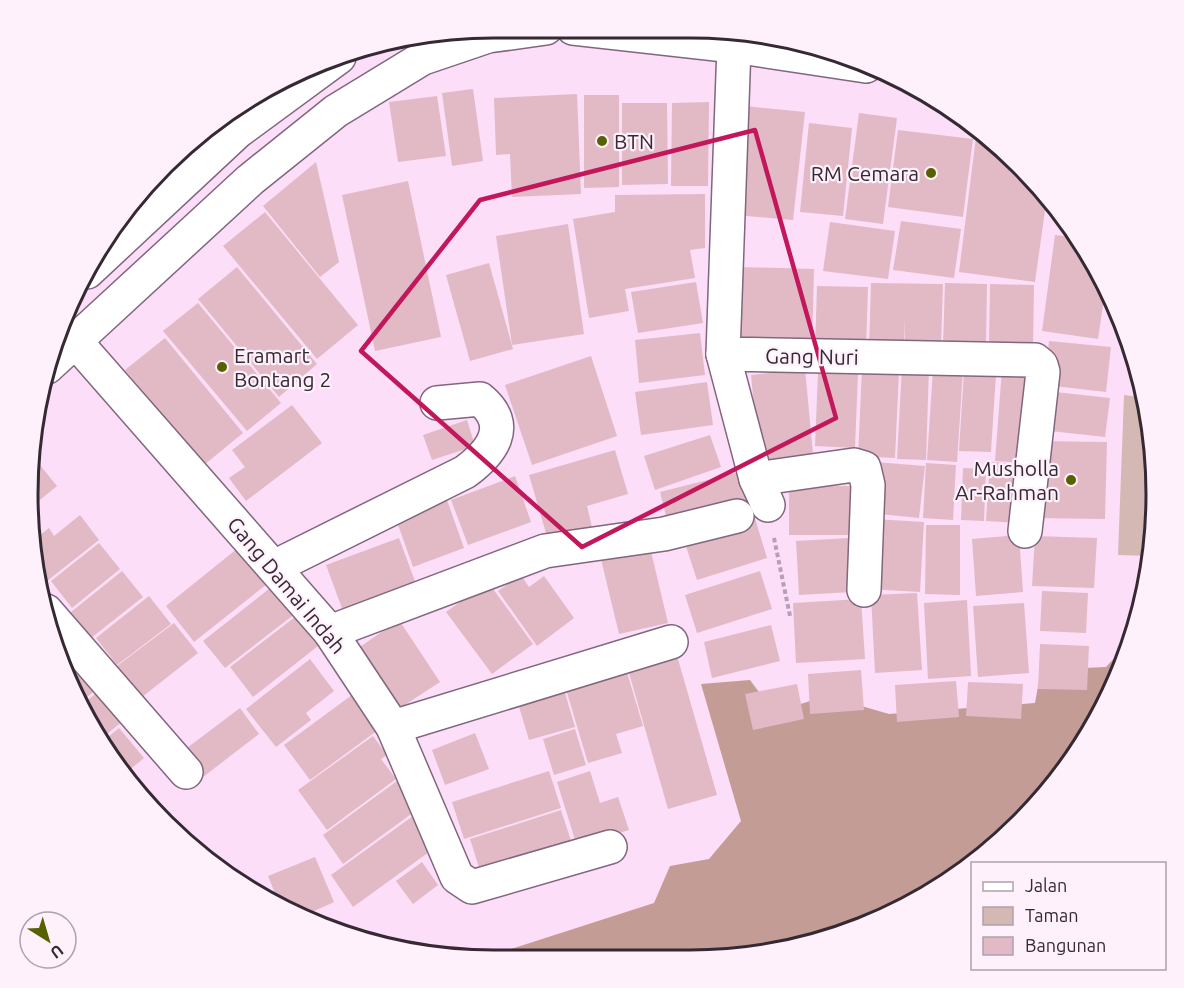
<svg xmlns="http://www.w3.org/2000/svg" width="1184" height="988" viewBox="0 0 1184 988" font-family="Ubuntu,sans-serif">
<rect width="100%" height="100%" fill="#fcdef9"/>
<!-- green -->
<polygon fill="#d4b8b4" points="1124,395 1147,398 1148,403 1157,494 1151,556 1118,555"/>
<!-- forest -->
<path fill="#c39c96" d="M1131 640C1084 797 941 919 782 952 766 955 748 955 732 957 648 965 562 960 477 960L654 903 670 866 709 859 741 821 701 684 750 680 774 712 827 696 889 714 1035 703 1041 670 1106 667Z"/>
<!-- building -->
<g fill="#e2bac5">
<polygon points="473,89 483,161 452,166 442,93"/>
<polygon points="577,94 581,194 512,197 510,154 496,155 494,98"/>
<polygon points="584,95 619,95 619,187 584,188"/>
<polygon points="437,96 446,156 398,162 389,102"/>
<polygon points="709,102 708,186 671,186 672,103"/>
<polygon points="622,103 667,103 668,184 622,185"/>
<polygon points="745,106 805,112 793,220 734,215"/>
<polygon points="859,113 897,118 883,224 845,219"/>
<polygon points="809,123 852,128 843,216 800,212"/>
<polygon points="898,130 973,139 963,217 888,207"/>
<polygon points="976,137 984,138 1020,164 1047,196 1035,282 959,272"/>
<polygon points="316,162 339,262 320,277 263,206"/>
<polygon points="408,181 441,337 375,351 342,195"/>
<polygon points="705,194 705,248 690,250 695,278 625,289 629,311 589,318 573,219 615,212 615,195"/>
<polygon points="1054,205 1068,222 1052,220"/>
<polygon points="265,212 358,325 317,359 223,246"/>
<polygon points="901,221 961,229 954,278 893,270"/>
<polygon points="830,222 895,231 888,279 823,271"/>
<polygon points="568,224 584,334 512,345 496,236"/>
<polygon points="1055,235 1080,238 1106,285 1098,339 1042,331"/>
<polygon points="489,263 513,349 470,361 446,275"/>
<polygon points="237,267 317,364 279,397 198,299"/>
<polygon points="739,267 814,269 812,349 736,347"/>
<polygon points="696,282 703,323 638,333 631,292"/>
<polygon points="871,283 943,284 941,346 905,346 905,318 904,349 869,348"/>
<polygon points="945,283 987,284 986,347 943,346"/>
<polygon points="990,284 1034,285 1033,346 989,346"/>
<polygon points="817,286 868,287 866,350 815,349"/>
<polygon points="198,303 281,403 247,431 163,331"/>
<polygon points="700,333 705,375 639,383 635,340"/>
<polygon points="165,338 243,433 204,465 125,370"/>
<polygon points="1049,341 1111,347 1106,392 1045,385"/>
<polygon points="591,356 617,436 532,465 505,385"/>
<polygon points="902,366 929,367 926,460 897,459"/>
<polygon points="805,369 814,464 760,469 751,375"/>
<polygon points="933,369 963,370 957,462 927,460"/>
<polygon points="1002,369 1030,371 1023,463 995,461"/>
<polygon points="862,370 899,371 895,458 858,456"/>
<polygon points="818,372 858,373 855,448 815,446"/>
<polygon points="964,372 996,374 991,452 959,451"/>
<polygon points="707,382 713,425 641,435 635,392"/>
<polygon points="1046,391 1110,398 1105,437 1041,430"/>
<polygon points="292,405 322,443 246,501 229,478 245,467 232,450"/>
<polygon points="467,420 475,446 432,460 423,435"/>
<polygon points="710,435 721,467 655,490 644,456"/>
<polygon points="1036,441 1107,442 1105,519 1035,518"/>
<polygon points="615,450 628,494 587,506 592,527 548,540 529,475"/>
<polygon points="30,453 57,486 30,508 28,463"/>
<polygon points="875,462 925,466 919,518 870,513"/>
<polygon points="990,462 1023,464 1018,523 986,521"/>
<polygon points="926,463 956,465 953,520 923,518"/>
<polygon points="963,468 986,469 984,521 961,520"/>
<polygon points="747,470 756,506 669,528 660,492"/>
<polygon points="515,476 531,522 468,545 451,500"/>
<rect x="789" y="486" width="71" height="49"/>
<polygon points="447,500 464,548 413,567 396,519"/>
<polygon points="80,515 99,540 42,585 37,578 31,542 49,528 54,536"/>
<polygon points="754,515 767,558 697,580 683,537"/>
<polygon points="874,519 924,522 920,592 869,589"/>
<polygon points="926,525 960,525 960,595 925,594"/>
<polygon points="1019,535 1023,592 976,596 972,539"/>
<polygon points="1035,536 1097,538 1094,588 1032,586"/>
<polygon points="399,538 416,584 343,611 326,565"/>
<polygon points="850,538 852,592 799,595 796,541"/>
<polygon points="99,543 120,569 72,608 51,581"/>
<polygon points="649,543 668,623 619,634 600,555"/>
<polygon points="238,548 267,584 194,642 166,606"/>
<polygon points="122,571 143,597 91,638 71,612"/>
<polygon points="760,571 772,609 697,633 685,595"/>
<polygon points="521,575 529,587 544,576 574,618 537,646 498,591"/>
<polygon points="488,582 533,644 492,674 446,612"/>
<polygon points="274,585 296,613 225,668 203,641"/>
<polygon points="1042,591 1088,593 1086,633 1040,631"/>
<polygon points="917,593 922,670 875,673 871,595"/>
<polygon points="149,596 171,624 117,665 96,638"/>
<polygon points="861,599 865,659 796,663 793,603"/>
<polygon points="967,600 971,676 928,679 924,603"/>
<polygon points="1024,603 1029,673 978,677 973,606"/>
<polygon points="295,617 318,646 253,697 230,667"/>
<polygon points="399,620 440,682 397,710 357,649"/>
<polygon points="174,623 198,653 142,697 117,666"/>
<polygon points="771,625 780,661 712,678 704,642"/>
<polygon points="1040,644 1089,646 1087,690 1038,689"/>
<polygon points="676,652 717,795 668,809 627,666"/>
<polygon points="310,659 334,691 306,713 311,720 276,747 246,709"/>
<polygon points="73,660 97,689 80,703 62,670"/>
<polygon points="626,669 643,726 616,734 622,753 588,763 565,686"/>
<polygon points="861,670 864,710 810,714 808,674"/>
<polygon points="956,681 959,717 897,722 895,685"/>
<polygon points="968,682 1023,684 1021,719 966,716"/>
<polygon points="797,684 804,719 753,730 745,694"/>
<polygon points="563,686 575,727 529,740 517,700"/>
<polygon points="99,691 124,720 101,739 81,705"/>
<polygon points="352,695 378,730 310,780 284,745"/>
<polygon points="240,708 259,734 203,777 183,751"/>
<polygon points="119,728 144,758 122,776 102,742"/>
<polygon points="575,729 586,765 554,775 543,739"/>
<polygon points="475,733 489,769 445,785 432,750"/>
<polygon points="373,736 387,755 381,759 396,779 327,830 298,790"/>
<polygon points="549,771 561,808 464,839 452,802"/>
<polygon points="590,771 600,803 618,797 629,830 577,846 557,782"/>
<polygon points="397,781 418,809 343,864 323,835"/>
<polygon points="561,810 574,850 483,880 470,839"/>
<polygon points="413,816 436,847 353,907 331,875"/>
<polygon points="315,857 334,902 301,917 281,908 268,876"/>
<polygon points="422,862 438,885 413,904 396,881"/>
</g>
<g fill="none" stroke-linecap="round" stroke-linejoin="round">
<defs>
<polyline id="lane" points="161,172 177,189"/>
<g id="street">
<polyline points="734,46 723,354 1035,360 1041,365 1043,372 1025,531"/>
<polyline points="76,342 330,632 393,727 457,877 472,887 610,847"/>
<polyline points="723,354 756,479 768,505"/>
<polyline points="756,479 854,465 864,468 868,485 864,590"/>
<path d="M274 567 465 472C491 453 513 426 480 399L437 403"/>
<polyline points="46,611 186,772"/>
<polyline points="330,632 545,551 664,534 737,516"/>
<polyline points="393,727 671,642"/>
</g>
<g id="secondary">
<polyline points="573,28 734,46 866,66"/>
<polyline points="87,272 237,132 339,57"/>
<polyline points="47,367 250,180 336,111 423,58 488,36 546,28"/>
</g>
</defs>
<!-- lane casing -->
<use href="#lane" stroke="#81667e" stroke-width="21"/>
<!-- street casing -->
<use href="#street" stroke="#81667e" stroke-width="36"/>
<!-- secondary casing -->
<use href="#secondary" stroke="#81667e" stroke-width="36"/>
<!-- path -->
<polyline stroke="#b79fb5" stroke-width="4" stroke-dasharray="4.5 3" stroke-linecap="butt" points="774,538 790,616"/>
<!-- lane -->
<use href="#lane" stroke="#fff" stroke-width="18"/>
<!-- street -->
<use href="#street" stroke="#fff" stroke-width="33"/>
<!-- secondary -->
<use href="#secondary" stroke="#fff" stroke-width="33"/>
</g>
<!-- marked area -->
<path fill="none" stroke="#c2185b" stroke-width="4.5" stroke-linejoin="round" d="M755 130 836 418 582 547 361 351 480 200Z"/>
<!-- markers -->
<g fill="#576100" stroke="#fef1fc" stroke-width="2">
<circle cx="602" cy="141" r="6"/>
<circle cx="931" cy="173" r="6"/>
<circle cx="222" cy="367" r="6"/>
<circle cx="1071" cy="480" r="6"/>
</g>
<g text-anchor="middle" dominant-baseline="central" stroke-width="4.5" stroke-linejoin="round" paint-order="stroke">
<!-- poi labels -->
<g font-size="21" fill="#352933" stroke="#fef1fc" text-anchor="start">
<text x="614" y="141">BTN</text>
<text x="919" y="173" text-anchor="end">RM Cemara</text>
<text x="234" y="355">Eramart<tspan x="234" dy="24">Bontang 2</tspan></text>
<text x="1059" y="468" text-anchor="end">Musholla<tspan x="1059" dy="24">Ar-Rahman</tspan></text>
</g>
<!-- street labels -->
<g font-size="21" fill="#352933" stroke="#fef1fc">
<text transform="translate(812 356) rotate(1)">Gang Nuri</text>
<text transform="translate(287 585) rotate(50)">Gang Damai Indah</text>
</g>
</g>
<!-- crop -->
<path d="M0 0H1184V988H0ZM494 38H690A456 456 0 0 1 1146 494V494A456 456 0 0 1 690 950H494A456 456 0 0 1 38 494V494A456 456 0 0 1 494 38Z" fill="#fef1fc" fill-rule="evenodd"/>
<path fill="none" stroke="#352933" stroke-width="3" d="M494 38H690A456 456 0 0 1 1146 494V494A456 456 0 0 1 690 950H494A456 456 0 0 1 38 494V494A456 456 0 0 1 494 38Z"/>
<!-- legend -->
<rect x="971" y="862" width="195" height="108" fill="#fef1fc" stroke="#aea1ac" stroke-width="1.5"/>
<rect x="983" y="882" width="30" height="9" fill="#ffffff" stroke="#aea1ac" stroke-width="1.5"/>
<text x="1025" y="892" font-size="18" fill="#352933">Jalan</text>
<rect x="983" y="907" width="30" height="18" fill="#d4b8b4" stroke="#aea1ac" stroke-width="1.5"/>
<text x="1025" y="922" font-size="18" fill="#352933">Taman</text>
<rect x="983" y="937" width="30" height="18" fill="#e2bac5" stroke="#aea1ac" stroke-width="1.5"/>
<text x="1025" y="952" font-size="18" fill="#352933">Bangunan</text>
<!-- north arrow -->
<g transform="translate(48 940) rotate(143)"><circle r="28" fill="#fef1fc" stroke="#aea1ac" stroke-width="1.5"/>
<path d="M0-4.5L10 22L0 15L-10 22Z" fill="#576100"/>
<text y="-9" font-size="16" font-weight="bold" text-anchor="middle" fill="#352933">U</text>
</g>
</svg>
